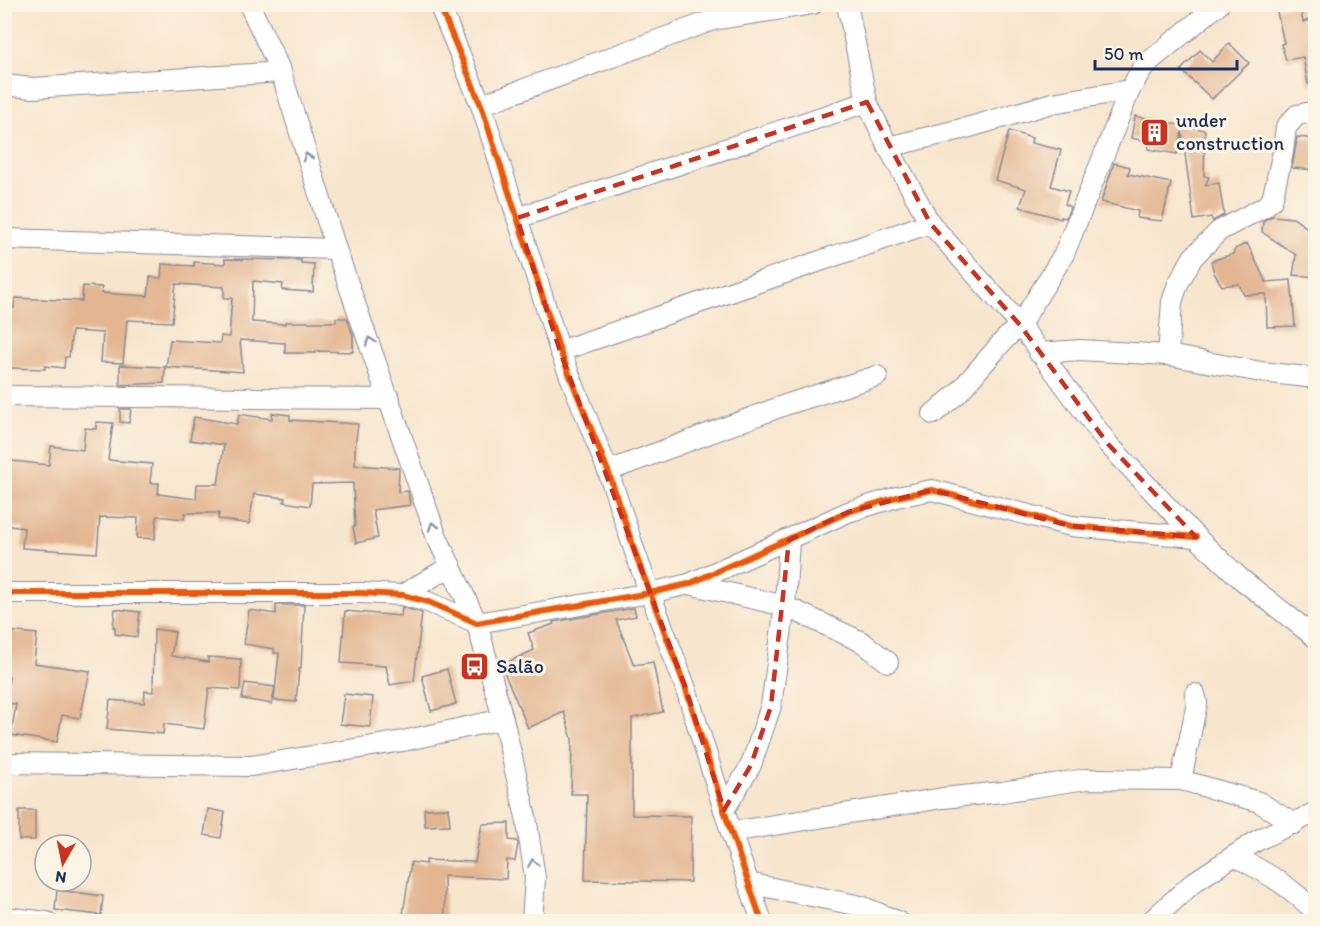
<svg xmlns="http://www.w3.org/2000/svg" width="1320" height="926" viewBox="0 0 1320 926" font-family="Itim,sans-serif">
<rect width="100%" height="100%" fill="#fcf5e5"/>
<filter id="ink" filterUnits="userSpaceOnUse"><feTurbulence type="fractalNoise" baseFrequency=".0167" numOctaves="2"/><feDisplacementMap in="SourceGraphic" scale="12" xChannelSelector="R" yChannelSelector="G"/><feConvolveMatrix kernelMatrix="1 2 1 2 8 2 1 2 1" color-interpolation-filters="sRGB"/></filter>
<filter id="wash" filterUnits="userSpaceOnUse"><feTurbulence type="fractalNoise" baseFrequency=".008" numOctaves="4" result="noise"/><feDisplacementMap in="SourceGraphic" scale="24" xChannelSelector="R" yChannelSelector="G"/><feGaussianBlur stdDeviation="1.35" result="paint"/><feColorMatrix in="noise" values="0 0 0 0 0 0 0 0 0 0 0 0 0 0 0 0 0 1.4 0 .05"/><feComposite in="paint" operator="in"/></filter>
<g filter="url(#wash)">
<rect width="100%" height="100%" fill="#f7e5cd"/>
<g id="blocks">
<!-- building -->
<g fill="#e3b591">
<polygon points="1294,4 1299,4 1303,22 1316,18 1316,83 1308,84 1303,57 1286,60 1281,44 1284,43 1276,8"/>
<polygon points="1229,43 1249,63 1212,99 1181,70 1200,50 1212,62"/>
<polygon points="1135,116 1205,130 1204,176 1209,177 1205,185 1219,183 1224,215 1213,221 1211,217 1194,220 1182,132 1177,154 1148,149 1149,142 1131,138"/>
<polygon points="1009,131 1032,138 1031,143 1061,150 1051,186 1069,191 1065,204 1070,207 1066,218 1061,217 1061,219 1020,207 1026,189 995,180"/>
<polygon points="1297,137 1316,139 1316,170 1292,168"/>
<polygon points="1114,163 1130,167 1128,174 1171,183 1162,221 1137,218 1138,211 1101,202"/>
<polygon points="1272,216 1293,218 1316,234 1316,277 1293,275 1296,255 1262,232 1263,221"/>
<polygon points="1247,243 1266,282 1291,280 1295,326 1267,327 1266,294 1244,295 1239,284 1222,286 1214,273 1211,261 1233,254 1235,249"/>
<polygon points="225,259 301,260 301,263 314,264 313,292 282,290 283,284 253,281 252,322 285,324 285,322 336,322 336,318 347,318 353,335 353,352 316,351 316,353 285,353 285,343 240,340 243,372 166,367 170,340 220,343 221,336 229,337 232,298 224,298 224,287 176,284 172,322 127,320 123,363 101,362 103,333 72,331 69,357 65,357 64,368 45,366 45,369 4,368 4,307 14,308 15,298 82,301 83,286 102,287 101,293 148,296 150,277 161,278 162,264 194,266 194,262 225,264"/>
<polygon points="120,365 165,367 164,383 120,385"/>
<polygon points="120,409 131,409 129,423 120,422"/>
<polygon points="272,413 290,415 290,420 358,424 355,448 355,465 399,468 398,492 408,491 410,505 373,510 378,538 356,543 353,527 355,527 353,483 312,484 310,506 284,502 285,498 254,494 249,524 218,519 219,513 185,513 184,519 157,516 155,539 137,538 138,518 100,517 97,553 22,548 24,528 4,525 4,460 49,465 51,446 83,450 85,428 96,429 96,422 113,423 108,460 152,464 150,483 159,483 158,494 196,499 197,484 218,484 224,445 190,440 194,417 237,424 239,414 272,419"/>
<polygon points="276,605 304,605 301,669 299,669 296,702 274,700 279,653 274,653 274,649 244,644 249,610 276,614"/>
<polygon points="402,607 422,613 414,681 390,685 386,666 341,663 345,611 401,616"/>
<polygon points="634,608 636,616 616,620 634,665 653,662 663,712 632,718 632,815 691,816 690,882 585,880 587,794 571,794 572,739 564,712 528,728 501,665 534,650 528,633 554,624 553,622"/>
<polygon points="115,609 140,612 137,637 115,634 115,627 113,627"/>
<polygon points="154,629 175,632 171,656 208,662 208,657 241,659 240,690 209,688 204,729 164,724 163,734 107,729 110,700 144,703 145,691 153,692"/>
<polygon points="8,631 37,634 34,663 90,671 80,718 62,715 57,742 11,735 16,704 6,703 9,676 4,675 4,662"/>
<polygon points="447,669 456,704 431,711 422,676"/>
<polygon points="245,683 275,687 272,704 242,699"/>
<polygon points="344,694 373,697 370,727 340,724"/>
<polygon points="448,808 450,825 425,826 424,809"/>
<polygon points="208,809 225,812 221,838 204,835"/>
<rect x="19" y="810" width="16" height="30"/>
<polygon points="509,823 509,840 517,841 518,844 515,861 507,860 506,879 444,876 445,921 402,921 411,862 426,864 426,860 475,862 482,824"/>
<polygon points="57,890 103,896 101,915 55,910"/>
</g>
</g>
</g>
<g filter="url(#ink)">
<use href="#blocks" fill-opacity="0" stroke="#898a96" stroke-width="1.5"/>
<g fill="none" stroke-linecap="round" stroke-linejoin="round">
<defs>
<g id="minor">
<polyline points="249,4 281,72 336,249 436,535 477,623 503,719 526,817 535,878 532,922"/>
<polyline points="439,4 481,105 560,351 608,471 637,558 686,689 731,832 762,922"/>
<polyline points="847,4 867,102 888,147 930,223 1020,325 1108,444 1196,537 1241,579 1316,638"/>
<polyline points="4,85 33,88 281,72"/>
<polyline points="481,105 713,20 813,4"/>
<polyline points="888,147 970,127 1052,103 1130,90"/>
<polyline points="517,218 867,102"/>
<polyline points="4,239 336,249"/>
<polyline points="560,351 930,223"/>
<polyline points="1039,353 1080,350 1168,355 1261,372 1316,378"/>
<polyline points="1168,355 1172,302 1178,284 1193,257 1219,231 1264,207 1272,200 1283,152 1286,127 1297,115 1316,111"/>
<polyline points="4,396 390,399"/>
<polyline points="933,414 958,393 1005,339 1020,325 1064,254 1130,90 1141,70 1151,60 1219,4"/>
<polyline points="608,471 788,404 877,376"/>
<polyline points="689,584 785,606 862,642 888,662"/>
<polyline points="4,593 360,593 402,595 428,602 477,623 650,593 689,584 848,512 897,497 932,490 1071,526 1196,537"/>
<polyline points="402,595 451,566"/>
<polyline points="4,763 251,766 403,741 503,719"/>
<polyline points="1181,780 1197,703 1195,694"/>
<polyline points="724,810 751,765 771,706 785,606 789,540"/>
<polyline points="731,832 943,798 1002,792 1086,779 1181,780 1259,802 1294,824"/>
<path d="M1234 856C1264 871 1292 887 1316 913"/>
<polyline points="748,883 861,906 899,922"/>
<polyline points="4,917 47,922"/>
<polyline points="1150,922 1194,882 1258,840 1316,812"/>
</g>
</defs>
<!-- minor casing -->
<use href="#minor" stroke="#898a96" stroke-width="22"/>
<!-- minor -->
<use href="#minor" stroke="#fff" stroke-width="20"/>
<defs>
<g id="cycleway">
<polyline points="439,4 481,105 560,351 608,471 637,558 686,689 731,832 762,922"/>
<polyline points="4,593 360,593 402,595 428,602 477,623 650,593 689,584 848,512 897,497 932,490 1071,526 1196,537"/>
</g>
</defs>
<!-- cycleway casing -->
<use href="#cycleway" stroke="#fcf5e5" stroke-width="10"/>
<!-- cycleway -->
<use href="#cycleway" stroke="#e8590c" stroke-width="6"/>
</g>
<!-- one-way arrows -->
<defs><path id="oneway-chevron" d="M-2-3.5L2.5 0L-2 3.5" fill="none" stroke-width="1.6" stroke-linecap="round" stroke-linejoin="round" transform="scale(1.5)"/></defs>
<g stroke="#8d97ae">
<use href="#oneway-chevron" transform="translate(307 157) rotate(-107)"/>
<use href="#oneway-chevron" transform="translate(370 341) rotate(-110)"/>
<use href="#oneway-chevron" transform="translate(433 526) rotate(-109)"/>
<use href="#oneway-chevron" transform="translate(533 863) rotate(-98)"/>
</g>
</g>
<!-- marked area -->
<path fill="none" stroke="#c8321e" stroke-width="4.5" stroke-dasharray="12 8" stroke-linejoin="round" d="M867 102 930 223 1020 325 1108 444 1196 537 1071 526 932 490 848 512 789 540 771 706 751 765 724 810 686 689 560 351 517 218Z"/>
<!-- icons -->
<defs>
<symbol id="building-square" viewBox="-11 -11 22 22"><rect x="-9" y="-9" width="18" height="18" rx="4" fill="#c8321e" stroke="#fcf5e5"/><path d="M-4-6H4V6H1V3H-1V6H-4ZM-2.5-4.3h1.7v1.8h-1.7ZM.8-4.3h1.7v1.8H.8ZM-2.5-1h1.7V.8h-1.7ZM.8-1h1.7V.8H.8Z" fill="#fff"/></symbol>
<symbol id="bus-square" viewBox="-11 -11 22 22"><rect x="-9" y="-9" width="18" height="18" rx="4" fill="#c8321e" stroke="#fcf5e5"/><path d="M-5-6H5V4H4V6H2V4H-2V6H-4V4H-5ZM-3.5-4V0h7V-4ZM-3.5 1.2v1.5H-2V1.2ZM2 1.2v1.5H3.5V1.2Z" fill="#fff"/></symbol>
</defs>
<g fill-rule="evenodd">
<use href="#building-square" x="1138" y="116" width="33" height="33"/>
<use href="#bus-square" x="458" y="650" width="33" height="33"/>
</g>
<g text-anchor="middle" dominant-baseline="central" stroke-width="6" stroke-linejoin="round" paint-order="stroke">
<!-- poi labels -->
<g font-size="20" fill="#1b2f5e" stroke="#fcf5e5" text-anchor="start">
<text x="1176" y="120">under<tspan x="1176" dy="23">construction</tspan></text>
<text x="496" y="666">Salão</text>
</g>
</g>
<!-- margin -->
<rect width="1320" height="926" fill="none" stroke="#fcf5e5" stroke-width="24"/>
<!-- north arrow -->
<g transform="translate(63 863) rotate(189)"><circle r="28" fill="#fcf5e5" stroke="#a2a6af" stroke-width="1.5"/>
<path d="M0-4.5L10 22L0 15L-10 22Z" fill="#c8321e"/>
<text y="-9" font-size="16" font-weight="bold" text-anchor="middle" fill="#1b2f5e">N</text>
</g>
<!-- scale -->
<path d="M1095 60v9h142v-9" fill="none" stroke="#1b2f5e" stroke-width="3"/>
<text x="1104" y="60" font-size="18" fill="#1b2f5e" stroke="#fcf5e5" stroke-width="4.5" paint-order="stroke">50 m</text>
</svg>
